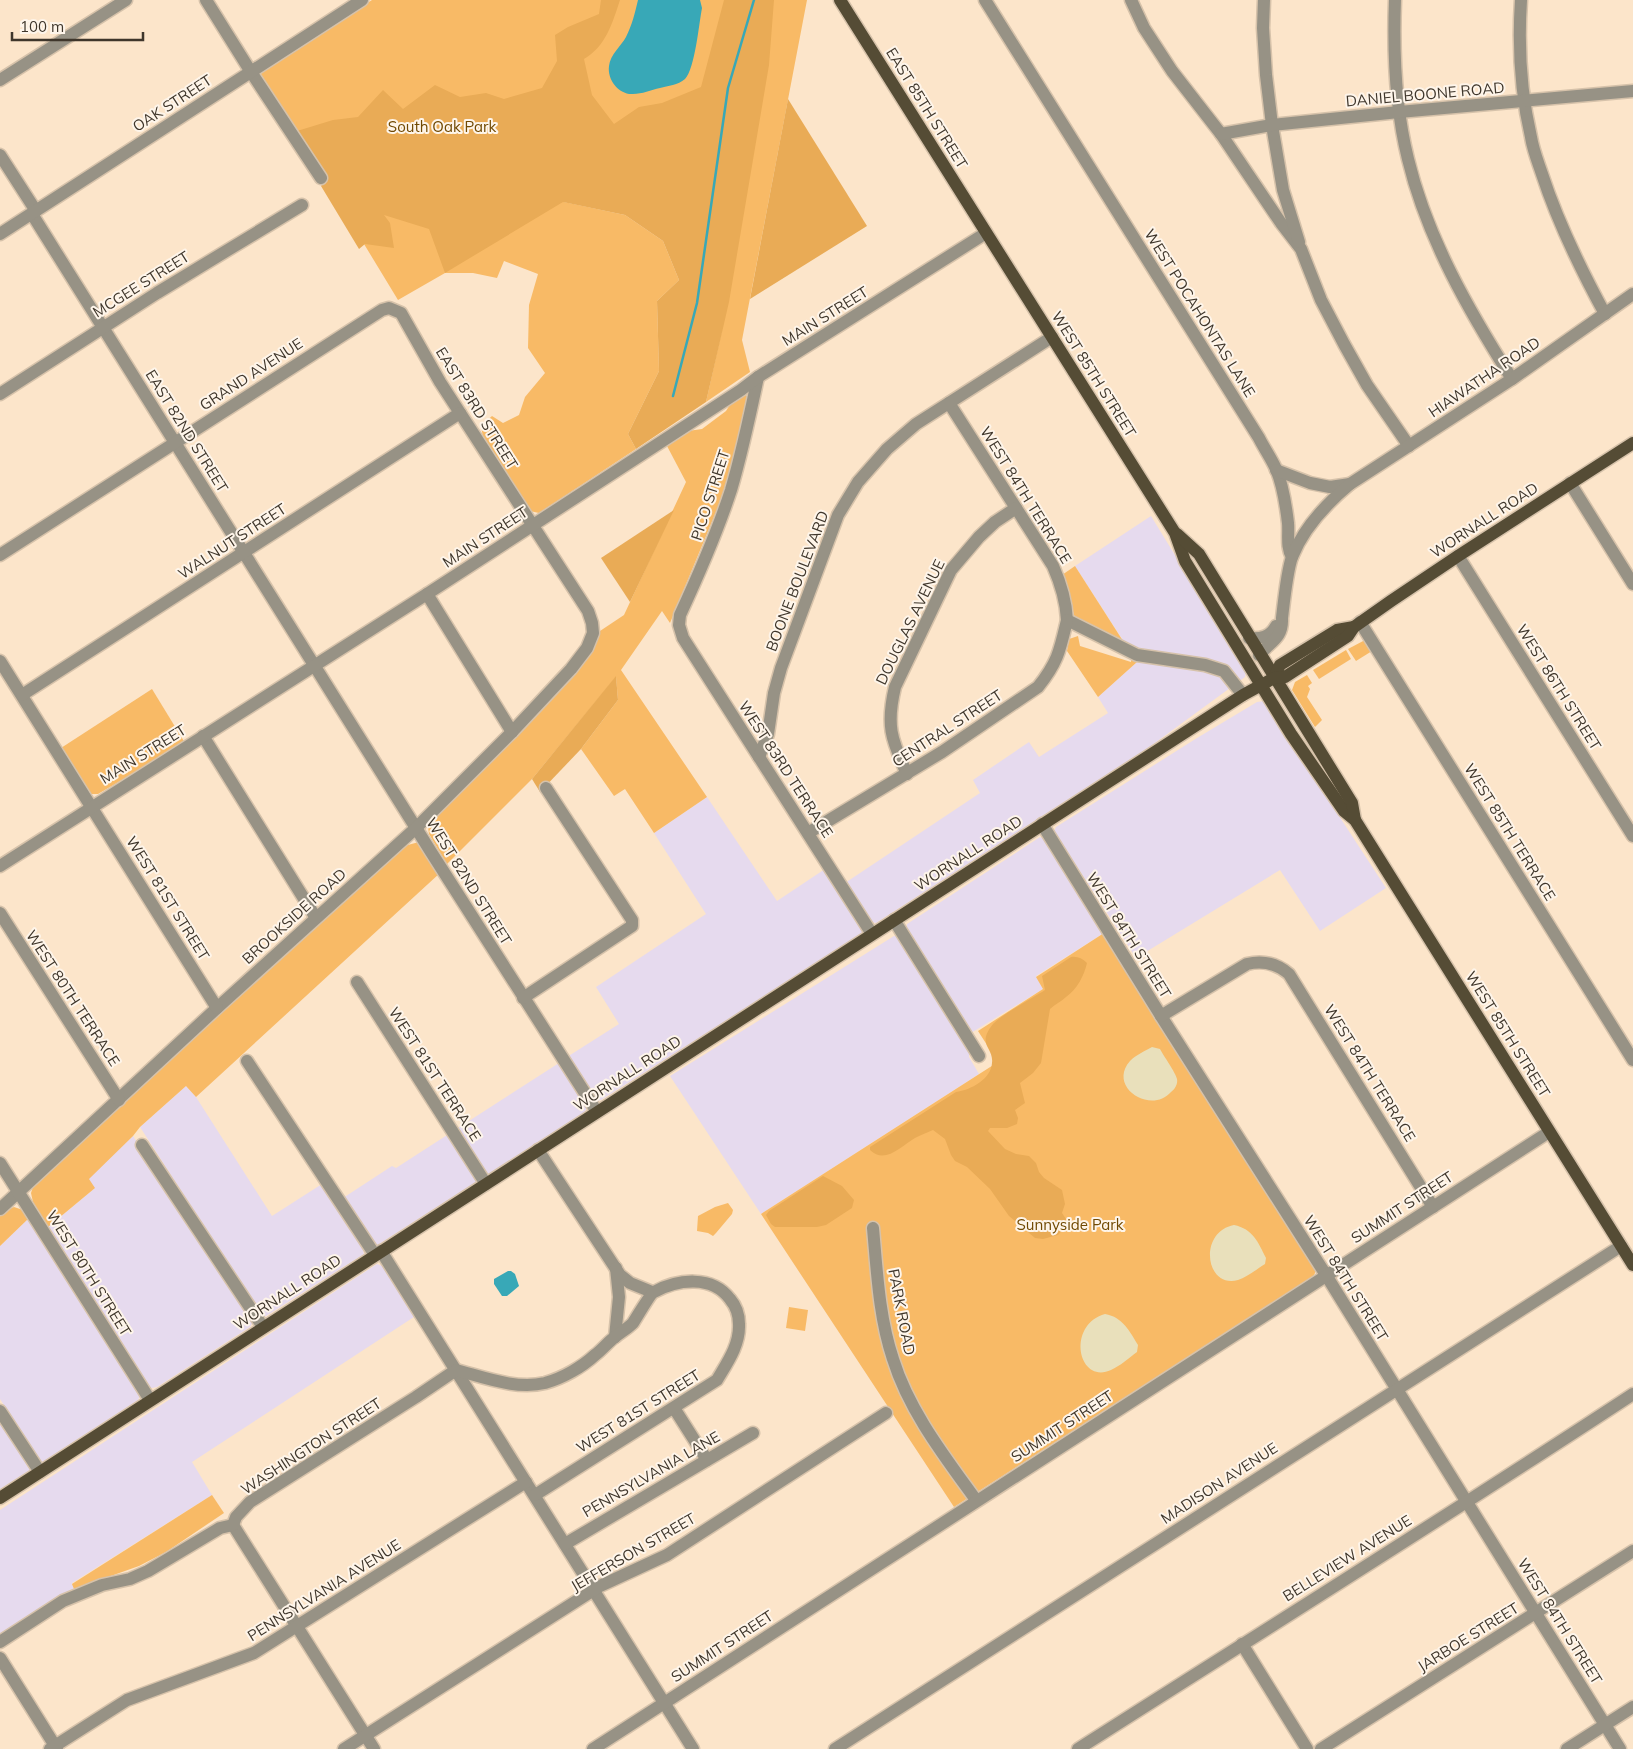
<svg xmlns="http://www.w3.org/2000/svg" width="1633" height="1749" viewBox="0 0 1633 1749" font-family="Mulish,sans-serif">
<rect width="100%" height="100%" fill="#fce5ca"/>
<!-- commercial -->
<g fill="#e6daee">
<polygon points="1151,516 1246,671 1245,677 1148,748 876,923 870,922 845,883 980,793 973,780 1029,742 1039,757 1108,713 1098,697 1137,662 1075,566"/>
<polygon points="1264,701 1386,888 1320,931 1280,870 1136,958 1054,831 1056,827 1197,738 1257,702"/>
<polygon points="707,797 777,901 825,869 862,927 862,932 860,936 601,1100 597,1101 567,1057 619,1024 596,987 706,914 654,833"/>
<polygon points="1040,837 1044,839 1104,933 1036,976 1043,989 971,1033 906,929 907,924"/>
<polygon points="894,936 899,937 969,1050 969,1057 979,1074 761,1214 670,1076"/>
<polygon points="559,1063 587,1108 584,1113 376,1246 343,1198 392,1166 396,1168"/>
<polygon points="186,1086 196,1097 272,1216 322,1184 362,1246 364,1254 263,1318 140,1127"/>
<polygon points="133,1136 253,1322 250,1327 157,1387 152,1388 148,1387 48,1227 94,1189 88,1179"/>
<polygon points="29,1218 140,1392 140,1396 138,1400 41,1463 0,1399 0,1246"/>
<polygon points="377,1264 385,1267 417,1315 192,1462 212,1495 72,1583 74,1589 40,1608 5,1632 0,1633 0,1510"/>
<polygon points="0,1422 30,1470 0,1489"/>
</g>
<!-- green -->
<g fill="#f8ba66">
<polygon points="372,0 807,0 742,340 750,372 706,402 722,330 621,167 564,202 625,215 663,241 679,280 657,301 659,371 628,434 636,449 539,513 530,511 483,437 481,426 492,416 503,423 519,415 525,397 545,373 528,348 529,305 538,274 504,261 497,278 473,273 445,273 398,300 364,244 258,79 260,73"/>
<polygon points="743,395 748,396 741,435 723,495 670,623 662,611 621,670 707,797 654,833 625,789 614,796 581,749 618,700 616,677 532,779 447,864 429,834 428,827 432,820 584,661 595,644 600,631 624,615 686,482 667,446 688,431 702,429 726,411 731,403"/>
<polygon points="1075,566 1123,641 1081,623 1075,618 1062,575"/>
<polygon points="1078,636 1080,646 1131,662 1131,655 1133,655 1137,662 1098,697 1067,651 1069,639"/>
<polygon points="1365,640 1372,651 1356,661 1348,649"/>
<polygon points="1346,650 1351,659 1319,679 1313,670"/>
<polygon points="1307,675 1312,683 1308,686 1310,689 1307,697 1322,720 1315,727 1292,690 1295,682"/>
<polygon points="152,689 185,743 98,794 90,794 61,748"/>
<polygon points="419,842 440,873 196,1097 186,1086 140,1127 133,1136 89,1179 95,1188 48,1227 33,1202 31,1193 34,1184 203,1028 404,846"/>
<polygon points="1104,933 1315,1269 1315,1273 1313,1277 954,1507 761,1214 998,1062 978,1031 1043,989 1036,977"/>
<polygon points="728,1203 733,1210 732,1214 716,1233 713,1236 708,1233 697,1231 698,1216 715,1207"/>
<polygon points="14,1207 23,1210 29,1218 0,1246 0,1216 7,1210"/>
<polygon points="789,1307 808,1310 805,1331 786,1328"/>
<polygon points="212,1495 224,1513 166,1552 139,1566 74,1589 72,1584"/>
</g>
<!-- forest -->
<g fill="#e9ab56">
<path d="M601 0H620C612 24 606 46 584 59L592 95 614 124 639 107 662 103 701 87 724 0H774L769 65 729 302 706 402 636 449 628 434 659 371 657 301 679 280 663 241 625 215 563 202 445 273 429 229 384 215 390 223 394 248 365 244 359 249 321 186 328 177 297 131 333 120 358 117 383 90 403 109 435 85 460 97 486 93 504 99 542 88 557 61 555 35 568 27 599 14Z"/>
<polygon points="788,99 867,226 750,299"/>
<polygon points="674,510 630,602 601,558"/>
<polygon points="616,676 618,700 581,749 540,792 532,779"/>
<path d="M1071 957C1077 956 1082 958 1087 963 1084 976 1077 989 1066 997 1061 1002 1055 1004 1050 1009L1041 1063 1033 1073 1020 1083 1025 1103 1015 1110 1018 1118 1017 1124 1007 1128H990L988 1131 1005 1149 1016 1154 1029 1156 1036 1163 1039 1172 1044 1178 1062 1190 1065 1204 1062 1213 1066 1219V1226L1058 1235 1043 1239 1035 1238 1009 1216 990 1189 967 1167 955 1161 951 1155 945 1139 933 1130C927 1133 920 1135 915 1138 901 1146 885 1165 870 1150V1147L956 1092C971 1090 991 1079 992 1063 994 1047 976 1045 993 1024 1002 1014 1033 998 1045 990L1042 976Z"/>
<polygon points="823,1176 842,1186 854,1200 852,1208 826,1225 817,1227 775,1227 771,1224 766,1215 769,1211"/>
</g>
<!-- sand -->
<g fill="#e9e0bb">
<path d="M1152 1047 1160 1049C1163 1055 1176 1073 1177 1079 1178 1084 1175 1089 1171 1092 1151 1115 1107 1087 1130 1061 1136 1055 1145 1051 1152 1047Z"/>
<path d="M1234 1225C1253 1229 1258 1242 1266 1258L1265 1264C1257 1269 1247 1277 1238 1280 1205 1289 1198 1232 1234 1225Z"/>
<path d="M1105 1314C1123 1317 1130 1332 1138 1345L1137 1352C1129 1358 1120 1366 1111 1370 1078 1385 1066 1325 1105 1314Z"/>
</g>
<!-- water -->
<g fill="#38a8b7">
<path d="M638 0H700L702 8C699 23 695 69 685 79 678 85 668 86 660 88 651 90 642 94 633 94 619 95 607 80 609 66 610 55 621 46 626 37 632 25 635 13 638 0Z"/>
<polygon points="508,1271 511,1271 515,1274 519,1286 507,1296 502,1296 494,1284 494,1279"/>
</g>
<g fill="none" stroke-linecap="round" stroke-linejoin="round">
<!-- stream -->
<polyline stroke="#38a8b7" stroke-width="2.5" points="673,396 697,303 728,88 754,0"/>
<defs>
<g id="minor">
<polyline points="206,0 251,72 321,178"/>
<path d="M985 0 1259 438C1264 448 1271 458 1276 469 1283 485 1286 506 1288 523 1289 534 1286 547 1292 557"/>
<polyline points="1131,0 1144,28 1172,71 1221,134 1281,223 1301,249 1321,300 1344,344 1367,385 1409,446"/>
<polyline points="1264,0 1263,28 1266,75 1272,125 1283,190 1299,242"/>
<path d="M1395 0C1393 53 1395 107 1408 159 1427 238 1469 311 1512 379"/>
<path d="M1521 0C1518 45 1521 94 1531 137 1533 150 1538 162 1542 174 1558 223 1580 268 1605 314"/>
<polyline points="0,80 126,0"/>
<polyline points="1221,134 1272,125 1399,112 1633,91"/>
<polyline points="0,155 36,211"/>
<polyline points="32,214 431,852 597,1112"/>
<polyline points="0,234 362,0"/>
<path d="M758 377C750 415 742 453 731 490 717 533 699 574 680 615L679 625 683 638 872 934"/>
<polyline points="0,394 157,293 302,205"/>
<path d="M949 403 1053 566C1061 584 1066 600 1067 620L1137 655 1205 665 1224 671 1243 695"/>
<polyline points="1276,470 1310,483 1330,487 1350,484"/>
<polyline points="1570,483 1633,584"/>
<polyline points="0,555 382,310 389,308 401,313 440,382 588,611 592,623 593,633 587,648 571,669 512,732 416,828 217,1008 0,1209"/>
<polyline points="1458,556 1633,836"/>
<polyline points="427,594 512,732"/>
<polyline points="1360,622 1633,1060"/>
<path d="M1249 638C1261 639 1270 637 1276 626"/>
<path d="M1259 655C1271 641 1283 638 1282 618 1284 601 1287 571 1292 557 1304 527 1326 504 1350 484L1512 379 1633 294"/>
<polyline points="0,661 217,1008"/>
<polyline points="22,695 460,413"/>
<polyline points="203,736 316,918"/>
<polyline points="759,757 768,734 774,693 781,668 838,515 858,482 887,449 916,424 1052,337"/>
<path d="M907 774C891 739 886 725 895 687L951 570 979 537 995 522 1016 508"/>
<polyline points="1042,824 1161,1016 1326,1275 1620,1749"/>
<path d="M808 833 942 752 1038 687C1058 662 1060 650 1067 620"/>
<polyline points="0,866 427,594 741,390 758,377 986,233"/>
<polyline points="0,913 119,1100"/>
<polyline points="894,920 979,1056"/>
<polyline points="357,982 486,1184"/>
<polyline points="523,998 632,926 632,920 546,788"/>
<path d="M1161 1016 1247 964C1263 960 1276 963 1289 974L1433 1207"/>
<polyline points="247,1061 375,1255"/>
<polyline points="142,1145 263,1327"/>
<polyline points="538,1150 620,1275 630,1283 652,1292"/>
<polyline points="0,1163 150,1400"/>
<path d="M873 1228C877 1272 879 1317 893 1359 909 1411 945 1457 976 1500"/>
<polyline points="381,1251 693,1749"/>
<polyline points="615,1337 619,1297 616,1268"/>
<polyline points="674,1408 707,1460"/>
<polyline points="0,1411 40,1472"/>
<polyline points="233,1525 374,1749"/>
<polyline points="565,1544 753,1433"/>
<path d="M0 1642 63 1601 102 1585 130 1579 148 1571 220 1528 233 1525 236 1517 250 1502 416 1397 456 1370C483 1377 516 1390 545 1383 563 1378 582 1367 595 1355 602 1350 608 1342 615 1337 621 1332 627 1329 633 1323 637 1317 650 1294 654 1292 678 1279 712 1275 730 1299 736 1306 739 1315 739 1324 740 1345 727 1363 717 1380L535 1495"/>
<polyline points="1242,1644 1307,1749"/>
<polyline points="0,1658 57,1749"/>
<polyline points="50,1749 127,1700 254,1653 526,1482"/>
<polyline points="344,1749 600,1586 667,1555 886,1413"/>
<polyline points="593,1749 1549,1132"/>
<polyline points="835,1749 1621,1246"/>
<path d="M1078 1749C1263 1631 1449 1515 1633 1394"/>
<polyline points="1321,1749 1633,1551"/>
<polyline points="1567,1749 1633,1707"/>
</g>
<g id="major">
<polyline points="840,0 1175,533 1185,561 1291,734 1344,811 1355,820 1633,1265"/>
<polyline points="1177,534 1199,554 1352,803 1355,820"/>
<polyline points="1274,678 1280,665 1337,630 1354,627"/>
<polyline points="0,1498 1243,695 1274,678 1285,677 1348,636 1354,627 1391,601 1458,556 1633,443"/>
</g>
</defs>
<!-- minor casing -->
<use href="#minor" stroke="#d6c2aa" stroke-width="15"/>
<!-- major casing -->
<use href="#major" stroke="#d6c2aa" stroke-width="15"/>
<!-- minor -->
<use href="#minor" stroke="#979285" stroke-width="12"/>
<!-- major -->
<use href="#major" stroke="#554c35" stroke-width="12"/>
</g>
<g text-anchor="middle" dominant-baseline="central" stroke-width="4" stroke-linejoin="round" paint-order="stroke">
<!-- street labels -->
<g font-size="15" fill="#3f362b" stroke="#fef5ea">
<text transform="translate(1425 94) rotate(-5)">DANIEL BOONE ROAD</text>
<text transform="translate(172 103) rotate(-33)">OAK STREET</text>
<text transform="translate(927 108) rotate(58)">EAST 85TH STREET</text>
<text transform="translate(141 284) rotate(-32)">MCGEE STREET</text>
<text transform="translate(1200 313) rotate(58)">WEST POCAHONTAS LANE</text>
<text transform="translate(825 316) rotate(-32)">MAIN STREET</text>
<text transform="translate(251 374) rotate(-33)">GRAND AVENUE</text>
<text transform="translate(1094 374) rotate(58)">WEST 85TH STREET</text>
<text transform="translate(1484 377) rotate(-34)">HIAWATHA ROAD</text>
<text transform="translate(477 408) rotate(58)">EAST 83RD STREET</text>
<text transform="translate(187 431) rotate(58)">EAST 82ND STREET</text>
<text transform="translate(710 495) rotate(-72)">PICO STREET</text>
<text transform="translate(1026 495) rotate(58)">WEST 84TH TERRACE</text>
<text transform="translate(1484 520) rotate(-33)">WORNALL ROAD</text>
<text transform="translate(485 537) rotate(-33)">MAIN STREET</text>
<text transform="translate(232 541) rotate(-33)">WALNUT STREET</text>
<text transform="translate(797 581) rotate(-69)">BOONE BOULEVARD</text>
<text transform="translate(910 622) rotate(-64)">DOUGLAS AVENUE</text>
<text transform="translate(1559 687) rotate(58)">WEST 86TH STREET</text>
<text transform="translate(947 728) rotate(-33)">CENTRAL STREET</text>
<text transform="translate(143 754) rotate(-32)">MAIN STREET</text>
<text transform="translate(786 769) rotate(57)">WEST 83RD TERRACE</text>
<text transform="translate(1510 832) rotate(58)">WEST 85TH TERRACE</text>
<text transform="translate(968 853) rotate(-33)">WORNALL ROAD</text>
<text transform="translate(469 881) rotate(58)">WEST 82ND STREET</text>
<text transform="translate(168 898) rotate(58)">WEST 81ST STREET</text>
<text transform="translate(294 916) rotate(-42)">BROOKSIDE ROAD</text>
<text transform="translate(1129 935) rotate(58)">WEST 84TH STREET</text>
<text transform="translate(73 998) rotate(57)">WEST 80TH TERRACE</text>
<text transform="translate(1508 1034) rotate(58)">WEST 85TH STREET</text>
<text transform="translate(627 1073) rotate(-33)">WORNALL ROAD</text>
<text transform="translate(1370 1073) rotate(58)">WEST 84TH TERRACE</text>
<text transform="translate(435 1074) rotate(57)">WEST 81ST TERRACE</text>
<text transform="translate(1402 1207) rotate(-33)">SUMMIT STREET</text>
<text transform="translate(89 1273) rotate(58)">WEST 80TH STREET</text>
<text transform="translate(1346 1278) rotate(58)">WEST 84TH STREET</text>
<text transform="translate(287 1292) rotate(-33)">WORNALL ROAD</text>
<text transform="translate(902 1312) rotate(79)">PARK ROAD</text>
<text transform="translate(638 1411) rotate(-32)">WEST 81ST STREET</text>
<text transform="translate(1062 1426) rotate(-33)">SUMMIT STREET</text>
<text transform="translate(311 1446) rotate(-33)">WASHINGTON STREET</text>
<text transform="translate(651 1474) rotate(-30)">PENNSYLVANIA LANE</text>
<text transform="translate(1219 1483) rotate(-33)">MADISON AVENUE</text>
<text transform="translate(633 1552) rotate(-30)">JEFFERSON STREET</text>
<text transform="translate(1347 1558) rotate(-32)">BELLEVIEW AVENUE</text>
<text transform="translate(324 1590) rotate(-32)">PENNSYLVANIA AVENUE</text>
<text transform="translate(1560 1621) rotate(58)">WEST 84TH STREET</text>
<text transform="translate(1468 1637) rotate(-32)">JARBOE STREET</text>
<text transform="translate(722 1646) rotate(-33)">SUMMIT STREET</text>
</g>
<!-- park labels -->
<g font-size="15" fill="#714902" stroke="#fef5ea">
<text x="442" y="126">South Oak Park</text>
<text x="1070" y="1224">Sunnyside Park</text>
</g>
</g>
<!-- scale -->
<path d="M12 32v8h131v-8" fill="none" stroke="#3f362b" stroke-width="2.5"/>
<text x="20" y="32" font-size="15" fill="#3f362b" stroke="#fef5ea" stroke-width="4" paint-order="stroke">100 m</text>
</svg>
